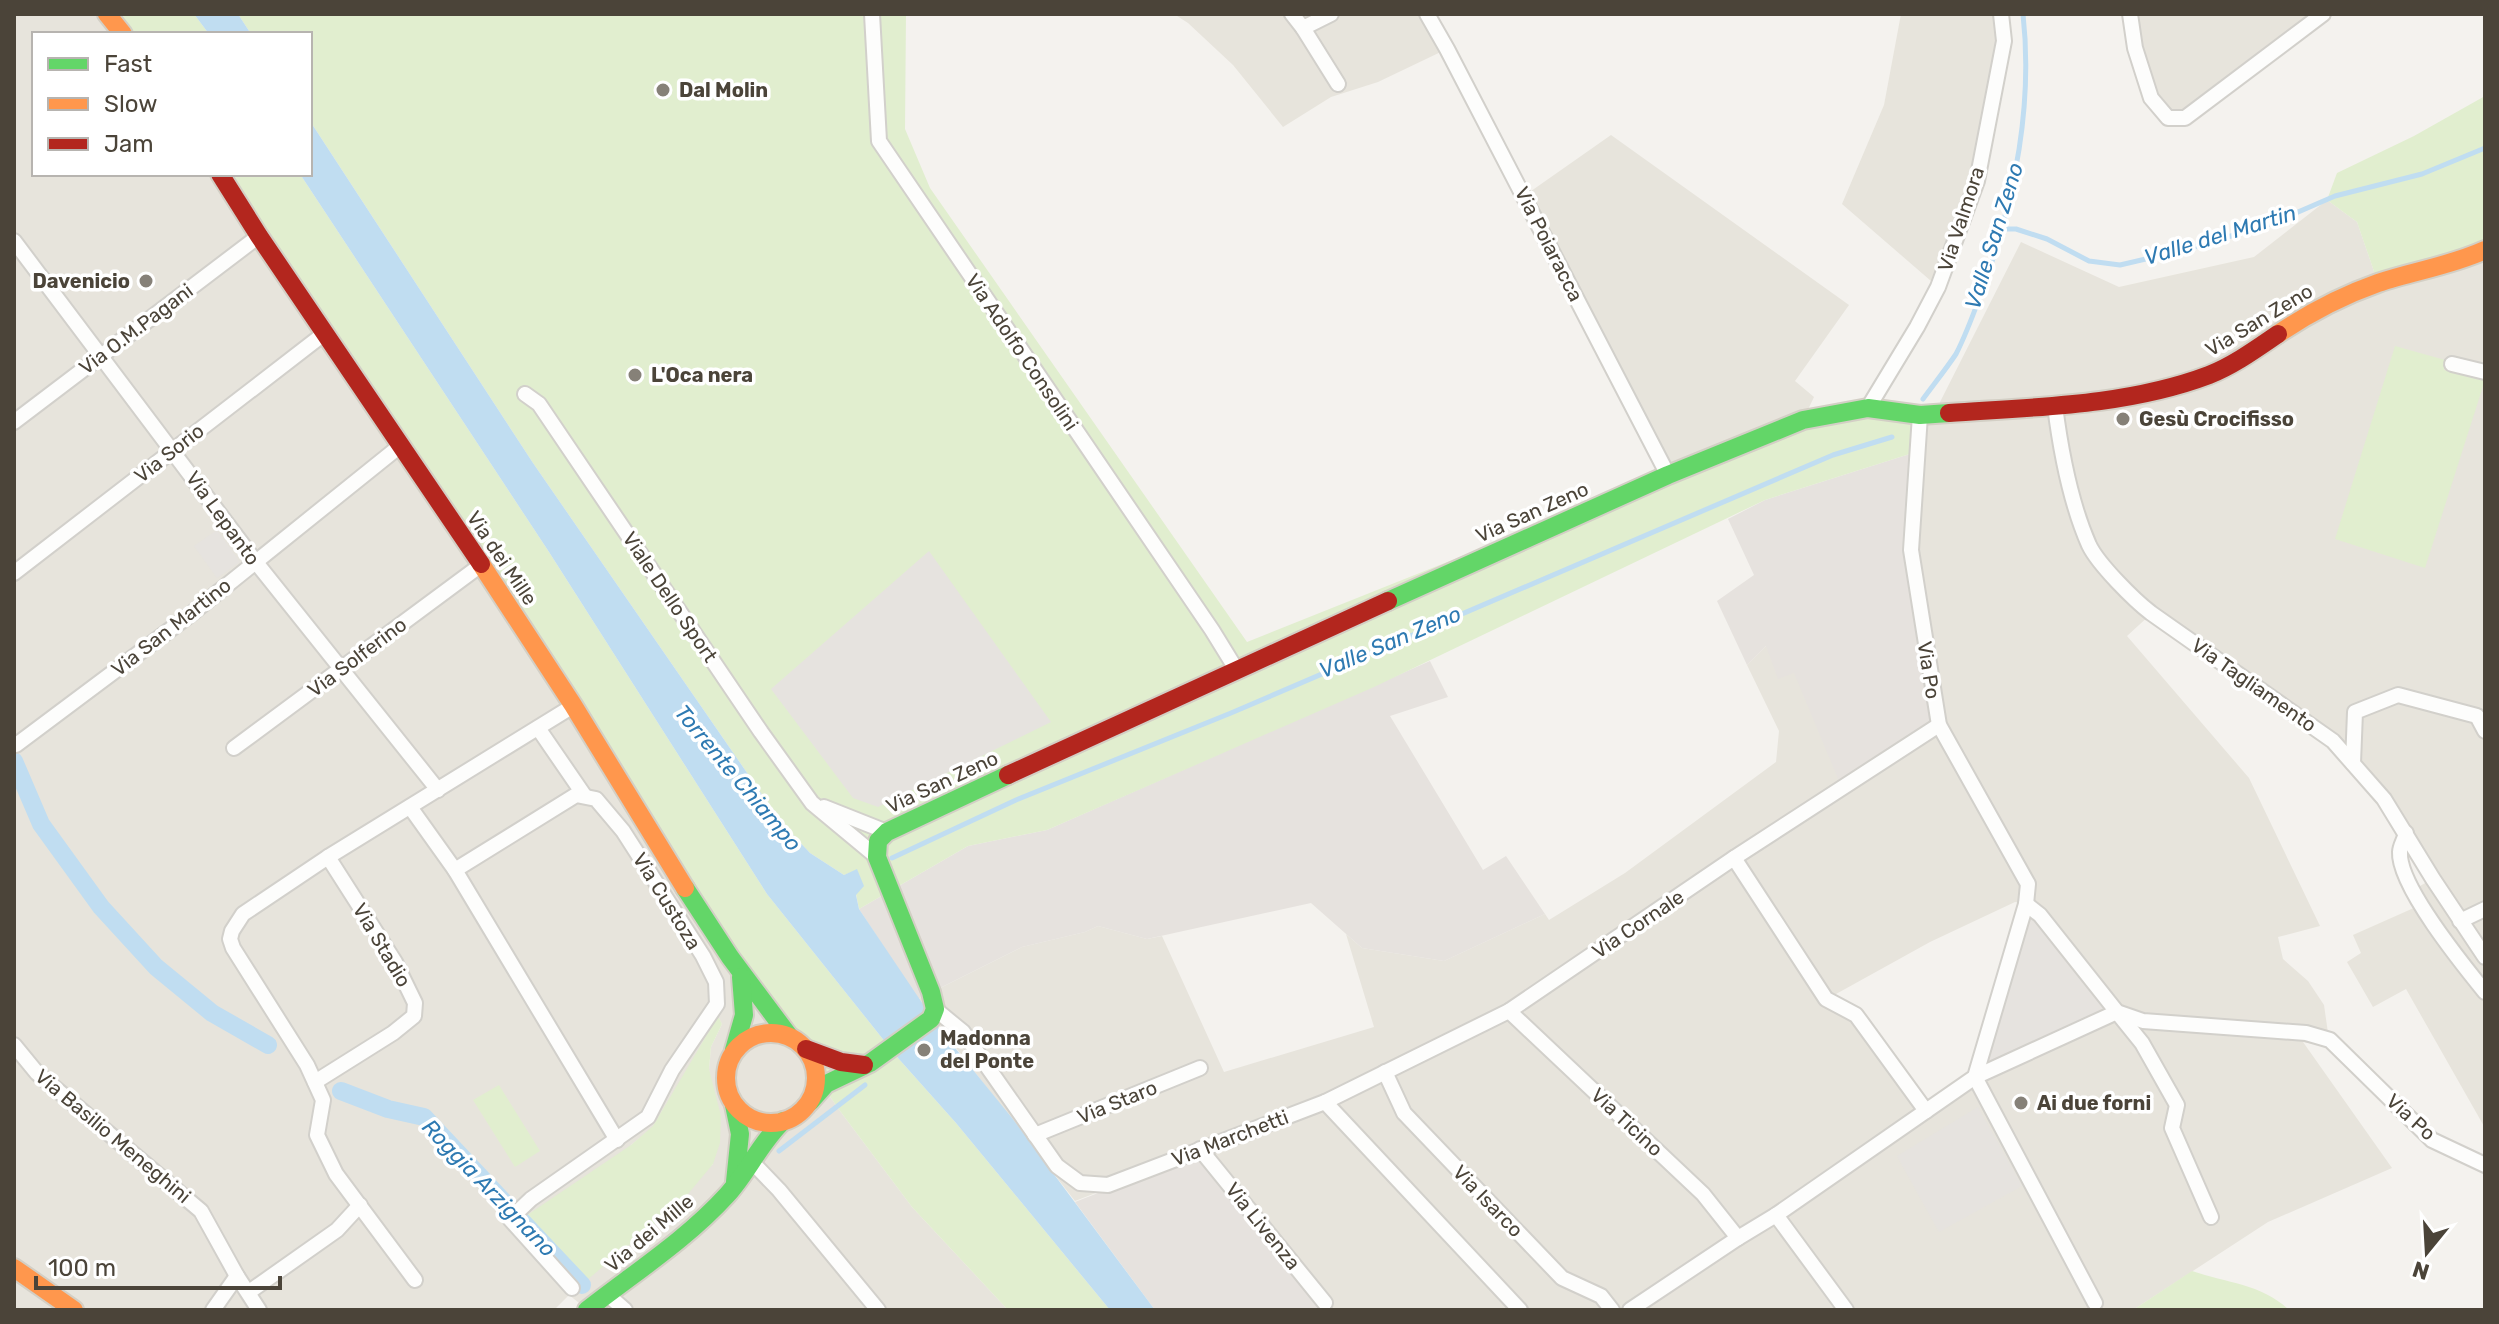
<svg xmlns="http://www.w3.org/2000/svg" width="2499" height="1324" viewBox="0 0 2499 1324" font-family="Rubik,sans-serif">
<rect width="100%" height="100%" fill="#f4f2ee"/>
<!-- residential -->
<g fill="#e7e4dc" fill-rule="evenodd">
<path d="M14 14H108L122 34H34V174H218L678 876 840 1111 912 1207 1008 1310H588L569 1295 554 1310H14ZM718 1017 722 1024 711 1047 709 1069 713 1164 662 1216 569 1294 631 1145 654 1126Z"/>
<polygon points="1174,14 1427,14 1447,49 1378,82 1331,97 1283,127 1233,65 1188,23"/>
<polygon points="1901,14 2001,14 1977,181 1938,287 1842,204 1884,105"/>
<polygon points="2130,14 2323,14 2224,90 2168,118 2151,98"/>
<polygon points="1611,135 1849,305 1795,381 1814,397 1803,420 1668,475 1524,196"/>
<path d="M2327 200 2357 222 2378 283 2485 250V1128L2406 989 2373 1007 2347 962 2361 953 2353 935 2416 907 2408 893 2432 879 2353 763 2151 614 2127 636 2249 778 2320 926 2278 937 2283 959 2308 981 2324 1005 2330 1047 2303 1042 2392 1168 2268 1222 2133 1310H1329L1200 1153 1075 1201 918 999 1022 947 1085 932 1098 926 1147 939 1162 936 1224 1072 1374 1027 1346 934 1362 948 1444 961 1545 914 1549 920 1625 873 1776 762 1779 731 1747 665 1766 646 1911 550 1920 415 1941 414 1940 402 2021 242 2119 287 2254 257ZM2015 902 2026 904 1975 1077 1926 1110 1856 1015 1827 999 1930 942Z"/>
</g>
<!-- industrial -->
<g fill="#e6e2de">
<polygon points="1916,452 1911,550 1939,725 1841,786 1794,673 1778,679 1766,646 1747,665 1717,601 1754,575 1728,519 1765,500"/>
<polygon points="1430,661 1448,697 1390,716 1483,870 1506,856 1545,914 1444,961 1362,948 1311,903 1147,939 1098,926 1085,932 1022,947 918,999 859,909 968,846 1047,830"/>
<polygon points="1200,1153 1329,1310 1155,1310 1075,1202"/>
</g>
<!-- green -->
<g fill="#e1eecf">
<polygon points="108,14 194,14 209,34 122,34"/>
<polygon points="238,14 906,14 905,129 930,188 1247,642 1803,420 1868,408 1920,415 1916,452 1765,500 1374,687 1047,830 968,846 859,909 856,894 857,870 844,875 810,853 781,822 533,463 310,121 310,34 251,34"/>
<polygon points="2485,96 2485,250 2378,283 2357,222 2327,200 2337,173 2414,136"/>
<polygon points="218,174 300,174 549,552 767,894 898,1058 956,1123 1110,1310 1008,1310 912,1207 840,1111 678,876"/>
<polygon points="2395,346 2445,360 2444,370 2485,380 2425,568 2335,539"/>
<polygon points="718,1016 722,1024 711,1047 709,1069 721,1116 720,1143 713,1164 683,1200 569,1295 511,1226 631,1145 653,1126"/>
<polygon points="499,1085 540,1151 515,1167 473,1100"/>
<path d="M2192 1271C2227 1283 2262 1284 2289 1310H2133Z"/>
</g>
<!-- parking -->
<g fill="#e6e3df">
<polygon points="217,530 240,562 217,578 194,546"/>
<polygon points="929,551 1051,722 878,807 853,798 771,689"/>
<polygon points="2026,904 2117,1012 1975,1077"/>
<polygon points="1978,1107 2022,1186 1939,1232 1897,1156"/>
</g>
<!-- water -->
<g fill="#c0ddf1">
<polygon points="194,14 238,14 251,34 209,34"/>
<polygon points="310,121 533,463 781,822 810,853 844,875 857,869 864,886 856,895 859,909 939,1028 1012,1118 1155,1310 1110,1310 956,1123 898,1058 767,894 549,552 300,174 310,174"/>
</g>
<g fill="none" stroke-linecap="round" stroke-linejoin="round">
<!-- stream -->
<g stroke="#c0ddf1" stroke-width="5">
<polyline points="2000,233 2006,229 2016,229 2047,239 2089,261 2120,265 2180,251 2268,225 2335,196 2422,174 2485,148"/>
<path d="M1923 399C1934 384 1946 369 1956 354 1968 331 1977 304 1986 280 2015 194 2033 105 2023 14"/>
<polyline points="892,858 1016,800 1231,713 1833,455 1892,437"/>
<polyline points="779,1151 865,1085"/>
</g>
<!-- canal -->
<g stroke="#c0ddf1" stroke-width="18">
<polyline points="14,761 41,824 101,907 156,967 212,1013 268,1045"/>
<polyline points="341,1091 388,1109 424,1117 582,1285"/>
</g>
<defs>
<g id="street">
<polyline points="872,14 879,141 1212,630 1236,669"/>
<polyline points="1292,14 1303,28 1331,14"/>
<polyline points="1427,14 1447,49 1668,475"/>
<polyline points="2130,14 2135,48 2151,98 2168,118 2185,118 2323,14"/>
<polyline points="1303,28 1338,84"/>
<polyline points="14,241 255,561 438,790"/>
<polyline points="2452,364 2485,372"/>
<polyline points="525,394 539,404 761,732 812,803 877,857"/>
<path d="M2055 406C2061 453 2070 502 2089 545 2098 564 2134 600 2151 613L2333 741 2384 799 2433 879 2485 957"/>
<polyline points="1868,408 1917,327 1938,287 1977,181 2004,41 2001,14"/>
<polyline points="14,422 259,236"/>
<polyline points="14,573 325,333"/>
<polyline points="538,728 584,795"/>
<polyline points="16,745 191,614 400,446"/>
<polyline points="234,748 481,565"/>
<polyline points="2353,763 2355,712 2398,695 2477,716 2485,731"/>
<polyline points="410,807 455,870 617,1140"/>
<polyline points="824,807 887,832"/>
<path d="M2406 833C2405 839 2400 846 2400 852 2398 885 2463 965 2485 992"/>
<polyline points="1734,858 1826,999 1856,1015 1926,1111"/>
<polyline points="455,870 576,795 596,799 623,831 703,956 716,982 717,1004 672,1070 648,1117 531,1199 510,1219 572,1288"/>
<polyline points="2026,904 2040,915 2117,1012 2143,1021 2306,1033 2330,1040 2432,1140 2485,1165"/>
<polyline points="2460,921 2485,909"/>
<polyline points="935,1009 963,1032 1057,1166 1080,1183 1108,1185 1325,1102 1520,1310"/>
<polyline points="1509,1011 1703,1194 1738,1238"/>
<polyline points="14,1045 37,1073 201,1211 237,1276 259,1310"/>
<polyline points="1385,1072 1404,1113 1562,1278 1601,1296 1612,1310"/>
<polyline points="315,1082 393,1033 414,1016 415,1003 395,962 328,857"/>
<polyline points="1325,1102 1509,1011 1734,858 1939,725"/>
<polyline points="1035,1135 1200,1068"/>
<polyline points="1200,1149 1325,1303"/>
<polyline points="751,1161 779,1190 878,1310"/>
<polyline points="1776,1215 1846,1310"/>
<polyline points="415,1280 336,1174 317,1135 323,1100 307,1065 233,948 230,939 232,931 243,914 328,857 573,706"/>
<polyline points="249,1292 337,1230 360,1205"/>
<polyline points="608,1295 625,1310"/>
<polyline points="2095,1303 1975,1077 2117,1012 2142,1043 2177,1105 2172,1128 2211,1217"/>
<polyline points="213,1310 237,1276"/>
<polyline points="1630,1310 1738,1238 1776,1215 1975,1077 2026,904 2028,884 1939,725 1911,550 1920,415"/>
</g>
<g id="fast">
<polyline points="1388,601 1668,475 1803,420 1868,408 1920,415 1949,413"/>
<polyline points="685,888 730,957 789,1036"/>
<polyline points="734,1050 744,1015 741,977"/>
<polyline points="810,1102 826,1084 870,1063 931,1019 935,1009 931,992 877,857 878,841 887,832 1008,775"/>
<polyline points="734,1105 740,1134 735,1182"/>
<path d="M587 1310C634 1273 686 1240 727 1195 748 1172 760 1143 783 1121"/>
</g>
<g id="slow">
<polyline points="107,14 123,34"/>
<path d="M2278 334C2309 313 2341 296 2378 283 2413 271 2450 266 2485 250"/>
<polyline points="481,564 573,705 685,888"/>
<circle cx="771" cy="1078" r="45"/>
<polyline points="14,1268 74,1310"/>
</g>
<g id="jam">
<polyline points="220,174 259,236 481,564"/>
<path d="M1949 413C2035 407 2127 406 2209 375 2234 365 2256 349 2278 334"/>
<polyline points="1008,775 1388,601"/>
<polyline points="806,1049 841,1062 864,1065"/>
</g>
</defs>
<!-- street casing -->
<use href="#street" stroke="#d2d0cb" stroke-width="18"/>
<!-- fast casing -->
<use href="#fast" stroke="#d3cfc5" stroke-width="22"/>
<!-- slow casing -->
<use href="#slow" stroke="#d3cfc5" stroke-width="22"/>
<!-- jam casing -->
<use href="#jam" stroke="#d3cfc5" stroke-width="22"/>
<!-- street -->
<use href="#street" stroke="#fdfdfc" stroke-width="14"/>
<!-- fast -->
<use href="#fast" stroke="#63d668" stroke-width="18"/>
<!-- slow -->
<use href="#slow" stroke="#ff974d" stroke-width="18"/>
<!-- jam -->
<use href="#jam" stroke="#b3261e" stroke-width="18"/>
</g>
<!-- markers -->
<g fill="#868178" stroke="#fff" stroke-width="3">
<circle cx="663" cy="90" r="8"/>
<circle cx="146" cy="281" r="8"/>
<circle cx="635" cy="375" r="8"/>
<circle cx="2123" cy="419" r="8"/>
<circle cx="924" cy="1050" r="8"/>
<circle cx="2021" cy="1103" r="8"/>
</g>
<g text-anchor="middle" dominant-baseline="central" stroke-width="7" stroke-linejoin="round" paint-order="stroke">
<!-- poi labels -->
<g font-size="20" font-weight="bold" fill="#4b4439" stroke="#fff" text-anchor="start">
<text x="679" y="90">Dal Molin</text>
<text x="130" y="281" text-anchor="end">Davenicio</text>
<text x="651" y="375">L'Oca nera</text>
<text x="2139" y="419">Gesù Crocifisso</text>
<text x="940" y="1038">Madonna<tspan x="940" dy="23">del Ponte</tspan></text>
<text x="2037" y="1103">Ai due forni</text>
</g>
<!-- street labels -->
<g font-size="20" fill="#4b4439" stroke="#fff">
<text transform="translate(1961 219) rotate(-72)">Via Valmora</text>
<text transform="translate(1549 244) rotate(63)">Via Poiaracca</text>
<text transform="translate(2259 320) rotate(-31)">Via San Zeno</text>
<text transform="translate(136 329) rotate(-37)">Via O.M.Pagani</text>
<text transform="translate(1022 352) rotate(56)">Via Adolfo Consolini</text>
<text transform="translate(169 453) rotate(-38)">Via Sorio</text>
<text transform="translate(1532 512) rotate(-24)">Via San Zeno</text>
<text transform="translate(223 518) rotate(54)">Via Lepanto</text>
<text transform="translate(502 558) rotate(56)">Via dei Mille</text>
<text transform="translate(670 597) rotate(56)">Viale Dello Sport</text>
<text transform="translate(171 627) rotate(-38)">Via San Martino</text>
<text transform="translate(357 657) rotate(-37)">Via Solferino</text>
<text transform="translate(1929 670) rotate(81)">Via Po</text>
<text transform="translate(2254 685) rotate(35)">Via Tagliamento</text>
<text transform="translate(942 782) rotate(-25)">Via San Zeno</text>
<text transform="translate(667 901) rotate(58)">Via Custoza</text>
<text transform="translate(1638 924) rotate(-34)">Via Cornale</text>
<text transform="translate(382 945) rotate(59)">Via Stadio</text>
<text transform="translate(1117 1102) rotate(-22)">Via Staro</text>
<text transform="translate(2411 1117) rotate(42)">Via Po</text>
<text transform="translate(1627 1122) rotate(43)">Via Ticino</text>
<text transform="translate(113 1136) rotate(40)">Via Basilio Meneghini</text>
<text transform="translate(1230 1138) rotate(-21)">Via Marchetti</text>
<text transform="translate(1488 1201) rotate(46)">Via Isarco</text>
<text transform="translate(1263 1226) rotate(51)">Via Livenza</text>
<text transform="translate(649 1233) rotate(-40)">Via dei Mille</text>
</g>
<!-- water labels -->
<g font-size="22" font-style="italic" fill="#2e7ab2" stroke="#fff">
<text transform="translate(2220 235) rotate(-17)">Valle del Martin</text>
<text transform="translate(1994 236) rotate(-73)">Valle San Zeno</text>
<text transform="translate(1390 642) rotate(-23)">Valle San Zeno</text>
<text transform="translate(738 778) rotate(50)">Torrente Chiampo</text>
<text transform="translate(489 1188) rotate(46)">Roggia Arzignano</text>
</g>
</g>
<!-- border -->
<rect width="2499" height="1324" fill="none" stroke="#4b4439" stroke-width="32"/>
<!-- legend -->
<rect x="32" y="32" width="280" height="144" fill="#ffffff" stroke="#b7b4b0" stroke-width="2"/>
<rect x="48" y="58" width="40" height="12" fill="#63d668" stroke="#b7b4b0" stroke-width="2"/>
<text x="104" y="72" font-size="24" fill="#4b4439">Fast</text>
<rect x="48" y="98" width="40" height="12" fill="#ff974d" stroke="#b7b4b0" stroke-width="2"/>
<text x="104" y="112" font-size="24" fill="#4b4439">Slow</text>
<rect x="48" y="138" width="40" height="12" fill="#b3261e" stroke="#b7b4b0" stroke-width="2"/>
<text x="104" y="152" font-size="24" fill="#4b4439">Jam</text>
<!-- north arrow -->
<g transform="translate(2427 1252) rotate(198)" stroke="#ffffff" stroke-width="6" paint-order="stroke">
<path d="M0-6L14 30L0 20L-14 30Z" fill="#4b4439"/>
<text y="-12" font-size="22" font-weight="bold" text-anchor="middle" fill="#4b4439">N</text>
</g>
<!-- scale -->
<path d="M36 1276v12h244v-12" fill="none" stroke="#4b4439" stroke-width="4"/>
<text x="48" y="1276" font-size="24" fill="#4b4439" stroke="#ffffff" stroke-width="6" paint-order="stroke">100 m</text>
</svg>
